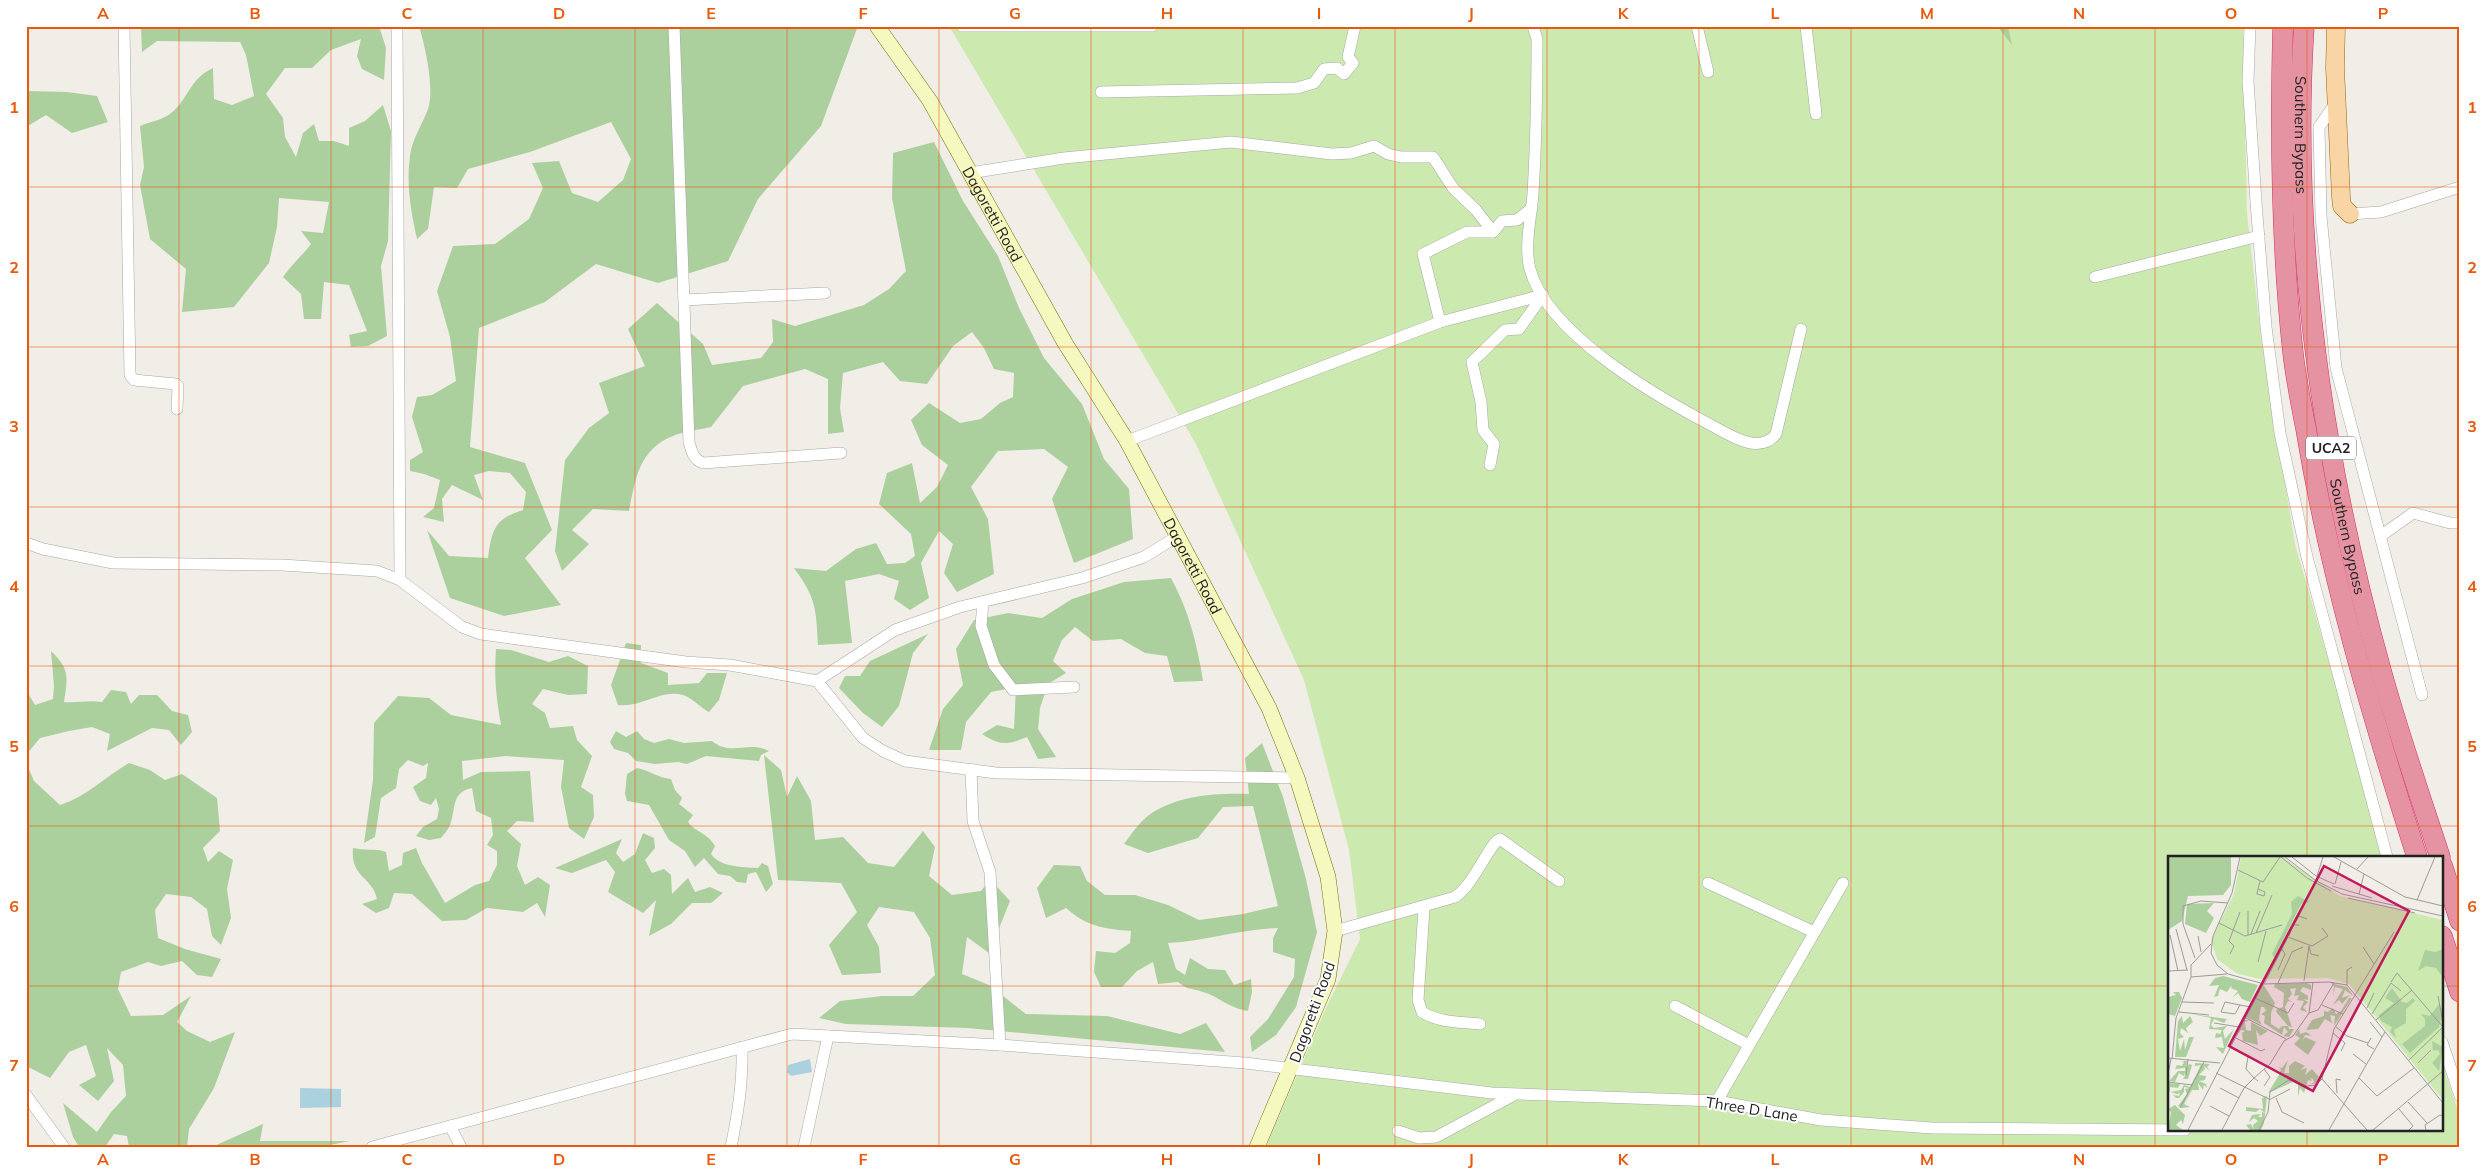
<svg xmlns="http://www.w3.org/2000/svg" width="2486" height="1173" viewBox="0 0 2486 1173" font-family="Mulish,sans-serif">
<rect width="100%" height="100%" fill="#f1eee8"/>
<!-- grass -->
<polygon fill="#cce9b0" points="949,26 2243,26 2247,213 2261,338 2295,544 2385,857 2170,857 2170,1129 2442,1129 2442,1063 2460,1117 2460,1147 1266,1147 1326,1008 1360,939 1349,850 1304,680 1196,444"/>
<!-- forest -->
<g fill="#accf9e">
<path d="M141 26H379L386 48 384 80 362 69 357 56 361 39 331 50 312 68H285L266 94 283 118 285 137 296 157 303 133 314 124 319 141H334L349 146V128L365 121 383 105 391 131 388 241 381 266 387 336 368 346 351 347 349 335 367 331 349 285 324 282 321 319H304L301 294 283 277C291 265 302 256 311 244L301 231 323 233 329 202 279 198 277 227 269 263 234 307 182 312 186 269 150 239 140 185 144 167 140 126C149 122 162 120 170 114 189 99 189 79 213 68L214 99 232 105 254 96 246 55 240 42 157 41 142 52Z"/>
<path d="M419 26H858L821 126 758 199 728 261 658 283 596 264 545 302 479 328 470 447 525 463 552 530 525 558 561 605 504 616 450 598 427 530 449 556 488 558C492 530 494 519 523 510L526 492 510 473 489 471 474 475 483 500 452 485 442 499 444 522 423 517 434 508 440 480 424 474 410 471V460L423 452 412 417 417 397 432 395 456 381 450 337 437 291 453 246 495 244 529 219 543 188 532 163 559 161 572 193 598 202 623 180 631 159 611 122 530 152 468 169 457 188 434 187 428 229 417 239C411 212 406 184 410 156 412 139 422 125 428 109 435 89 425 46 419 26Z"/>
<polygon points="1997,26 2008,26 2012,45"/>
<polygon points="26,91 67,92 97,96 108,122 72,133 46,115 26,127"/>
<path d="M934 142 963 201 998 256 1019 308 1044 358 1082 404 1104 459 1129 489 1133 539 1074 563 1052 499 1068 467 1044 449 998 451 971 487 988 519 994 574 957 592 944 573 953 544 939 531 921 563 929 598 910 610 894 599 899 581 879 574 845 581 852 643 818 645C816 608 816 598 794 568L826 571 856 549 876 543 887 564 905 563 915 556 911 534 879 504 887 473 912 463 920 503 937 487 948 465 922 445 911 420 929 403 960 423 981 419 1000 403 1013 397 1014 373 994 369 984 348 972 332 953 346 927 384 900 381 883 362 843 373 840 408 844 432 828 434V379L805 369 743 386 711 427C699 430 684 431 673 436 639 449 635 480 629 511L593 509 572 530 589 544 562 571 555 551 565 460 589 428 609 413 599 383 645 366 628 329 657 303 703 344 712 365 761 358 773 342 772 319 795 326 864 305 889 289 906 271 892 198 893 153Z"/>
<path d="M1171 578C1189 611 1197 644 1203 681L1174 682 1167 656 1145 653 1121 639 1093 641 1075 627 1062 640 1053 661 1066 673 1048 684 1040 708 1038 729 1056 757 1038 759 1027 737C1007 745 1000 746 982 734L997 725 1014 729 1016 687 991 692 966 722 961 750H929L943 709 963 685 956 649 974 620 1008 613 1042 618 1072 599 1124 582Z"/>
<polygon points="928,634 913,653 899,706 882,727 863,713 839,688 845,676 860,676 870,661"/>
<path d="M626 643 641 645V663L668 673V685L699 683 707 673H727L719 700 709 712C701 708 691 697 683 695 660 689 642 708 618 705L611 685Z"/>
<path d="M496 649 511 650 549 662 568 656 588 666 587 694 568 695 543 689 532 704 545 713 550 728 573 726 577 740 592 756 581 787 593 795 594 817 584 839 569 828 561 787 564 760 506 756 462 761 463 780 481 772 530 771 534 822 517 821 507 831 521 844 517 866 525 885 538 877 550 885 545 917 537 903 523 912 487 908 466 920 442 921 412 894 394 893 389 908 376 913 362 904 377 899C372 876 350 878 353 848 365 851 375 848 386 852L389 871 402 865 403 853 416 848 422 863 445 903 475 885 489 881 497 865V851L487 845 493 835 491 818 476 811 472 788C451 792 456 809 450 825 448 830 444 834 441 838L429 840 416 836 423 827 437 819 439 809 436 798 431 805 420 801 413 787 426 778 428 763 423 766 408 760 399 769 396 788 381 798 375 837 364 843 373 780 374 723 398 696 429 698 451 715 501 725C496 696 494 679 496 649Z"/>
<path d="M51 651C70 669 68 678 64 702 77 703 89 700 102 702L111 690 126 692 131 704 139 695H157L172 711 188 715 192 732 181 745 169 730 152 728 107 751 110 734 92 727 69 731 40 738 26 755V694L28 693 35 705 53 699 54 686Z"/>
<path d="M616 731 626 737 637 731 644 739 654 743 669 739 684 743 712 741C731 757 749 740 769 751L761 755 759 761 706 756 687 764 678 762 655 764 636 761 628 753 614 749 610 742Z"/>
<path d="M1262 743 1283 797 1306 879 1317 932 1296 1007 1276 1035 1252 1052 1250 1037 1268 1019 1294 977 1295 959 1273 952V938L1278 928C1240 929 1206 941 1168 943L1176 969 1185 975 1190 958 1208 969 1225 970 1234 985 1251 979 1252 992 1248 1011C1226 1007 1220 997 1203 992 1190 987 1191 992 1178 982L1158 984 1153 962 1137 971 1122 987H1101L1094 972 1096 951 1115 953 1130 943 1131 931C1104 929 1086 926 1066 908L1046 918 1037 888 1054 865 1080 866 1087 881 1105 895H1135L1168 905 1199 920 1243 914 1278 906 1253 806 1223 807 1198 838 1148 853 1124 844C1131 835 1139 822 1149 815 1178 795 1216 793 1249 794L1245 758Z"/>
<polygon points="764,755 781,770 787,797 797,776 811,801 815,840 843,837 868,863 894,867 923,831 935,847 929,876 952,895 981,891 990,879 1010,901 989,953 967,937 962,974 989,985 1026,1014 1107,1016 1180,1034 1206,1023 1225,1052 967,1028 846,1024 819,1018 840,1001 882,996 913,996 935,975 930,938 914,912 879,907 867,925 879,947 881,973 842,975 829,945 857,912 841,883 778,880"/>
<path d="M26 762 34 781 60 805C86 797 105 777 129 763L150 770 165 780 182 774 217 798 220 831 203 848 208 862 219 851 233 860 227 889 231 918 221 945 212 936 207 909 191 897 166 894 155 910 158 938 185 949 221 959 212 977 197 975 182 961 161 966 148 962 121 972 118 989 131 1016 163 1015 191 996 177 1022 187 1031 210 1042 235 1032 214 1088 189 1129 187 1147H129L127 1136 114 1134 105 1147H79L73 1137 63 1103 97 1132 111 1112 126 1096 123 1065 107 1048 114 1081 98 1101 79 1085 96 1076 86 1045 69 1052 50 1078 26 1066Z"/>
<path d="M637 768C649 770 658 778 671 779L675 790 682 798 679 804 693 815 688 822C696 833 707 832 715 846L711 854C720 867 741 867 758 868L762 863 768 866 773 884 766 892 756 872 748 874 746 883 737 882 730 876 718 874 704 858 695 867 685 851 669 840 649 805 627 801 625 794 627 774Z"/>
<polygon points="643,833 654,838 655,848 645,860 652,873 664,869 671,875 672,894 688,878 695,892 710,887 723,893 711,903 692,903 671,924 649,936 656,900 643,913 608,892 615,872 606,860 572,873 555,868 622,839 616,853 623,862 635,854"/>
<polygon points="263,1124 260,1141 350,1141 320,1147 212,1147"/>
</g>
<!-- water -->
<g fill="#aad1dd">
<polygon points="810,1059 812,1072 791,1076 787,1072 788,1065"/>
<polygon points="300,1088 341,1089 341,1107 300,1108"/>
</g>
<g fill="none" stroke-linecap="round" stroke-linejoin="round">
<defs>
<g id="street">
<polyline points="124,26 130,375 134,380 176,384 178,386 177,409"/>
<polyline points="397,26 400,580"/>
<path d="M674 26 689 442C692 452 693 459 703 463L841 453"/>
<polyline points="962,26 1152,26"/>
<path d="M1533 26 1537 39C1537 91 1536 143 1533 194 1531 218 1524 247 1530 269 1547 333 1654 395 1709 424 1728 434 1759 456 1776 434L1801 329"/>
<polyline points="1697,26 1708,72"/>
<polyline points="1806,26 1816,114"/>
<polyline points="2250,26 2248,81 2256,202 2266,327 2280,433 2307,557 2387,857"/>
<polyline points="1101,92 1297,88 1314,83 1324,69 1337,68 1344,74 1353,63 1348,57 1355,26"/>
<polyline points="2337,101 2319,127 2321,216 2336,368 2422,695"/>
<polyline points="970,173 1064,158 1231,142 1332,154 1351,153 1374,146 1388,154 1401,157 1433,157 1453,188 1476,210 1493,232"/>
<polyline points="2350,214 2381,212 2460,187"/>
<polyline points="2095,277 2259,236"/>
<polyline points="684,300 825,293"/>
<polyline points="1440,322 1423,254 1467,232 1493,232 1502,221 1517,220 1532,208"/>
<polyline points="1127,441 1440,322 1543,295 1519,329 1505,330 1472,362 1481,402 1483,430 1494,444 1490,465"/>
<polyline points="2382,535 2413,513 2450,523 2460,523"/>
<polyline points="26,543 43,549 113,563 282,565 377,571 400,580 462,627 481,634 686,662 730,665 817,681 863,738 883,751 905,761 996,773 1297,778"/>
<polyline points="983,602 981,626 994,665 1013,690 1074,687"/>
<polyline points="817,681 895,630 960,607 1082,578 1144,557 1178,536"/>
<polyline points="971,769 973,821 990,872 1000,1045"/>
<polyline points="1708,883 1814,932"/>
<path d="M1424 908 1418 1000 1422 1012C1440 1023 1460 1022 1480 1024"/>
<path d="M1335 931 1455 897C1474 885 1490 842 1500 839L1559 881"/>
<polyline points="1675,1006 1749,1045"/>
<polyline points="2442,1042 2460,1096"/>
<polyline points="26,1095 64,1147"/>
<polyline points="1717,1101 1843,883"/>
<polyline points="450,1126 461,1147"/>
<polyline points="1398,1131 1419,1138 1436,1137 1514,1095"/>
<polyline points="372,1147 792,1034 1000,1045 1245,1063 1492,1093 1717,1101 1821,1120 1932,1128 2185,1130"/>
<path d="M731 1147C738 1113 743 1082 742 1047"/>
<polyline points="804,1147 828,1036"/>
</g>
<g id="secondary">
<path id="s1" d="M877 26 930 101 1065 343 1127 441 1269 708 1297 778 1328 877 1335 931 1328 979 1257 1147"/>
</g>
<polyline id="primary" points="2336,26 2335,68 2341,197 2342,206 2350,214"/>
<g id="highway">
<path d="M2283 26C2280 135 2281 245 2293 353 2296 379 2301 404 2306 429 2330 575 2372 716 2417 857"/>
<path id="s2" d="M2304 26C2290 244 2323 464 2382 674 2399 735 2420 796 2440 857"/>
<polyline points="2442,865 2460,921"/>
<polyline points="2442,936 2460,992"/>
</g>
</defs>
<!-- street casing -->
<use href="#street" stroke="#a8a8a8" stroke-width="12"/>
<!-- secondary casing -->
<use href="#secondary" stroke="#6c7708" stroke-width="16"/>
<!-- primary casing -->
<use href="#primary" stroke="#996805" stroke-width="19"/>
<!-- highway casing -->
<use href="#highway" stroke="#d62e68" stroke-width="21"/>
<!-- street -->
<use href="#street" stroke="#fff" stroke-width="11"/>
<!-- secondary -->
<use href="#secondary" stroke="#f5f8bf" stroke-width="15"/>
<!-- primary -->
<use href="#primary" stroke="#f9d5a5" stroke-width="18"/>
<!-- highway -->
<use href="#highway" stroke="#e593a2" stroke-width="20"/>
</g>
<!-- grid -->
<path fill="none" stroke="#e8590c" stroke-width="1" stroke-opacity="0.55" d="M179 26V1147M331 26V1147M483 26V1147M635 26V1147M787 26V1147M939 26V1147M1091 26V1147M1243 26V1147M1395 26V1147M1547 26V1147M1699 26V1147M1851 26V1147M2003 26V1147M2155 26V1147M2307 26V857M26 187H2460M26 347H2460M26 507H2460M26 666H2460M26 826H2460M26 986H2170M2442 986H2460M2307 1129V1147"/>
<g text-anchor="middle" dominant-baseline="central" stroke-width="4" stroke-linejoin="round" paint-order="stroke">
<!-- shield labels -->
<rect fill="#fff" stroke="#646464" stroke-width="1" x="2306" y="436.5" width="50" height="23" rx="4"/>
<g font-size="14" font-weight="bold" fill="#212121">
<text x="2331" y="448">UCA2</text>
</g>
<!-- street labels -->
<g font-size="15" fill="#212121" stroke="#fff">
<text stroke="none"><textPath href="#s2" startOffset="109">Southern Bypass</textPath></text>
<text stroke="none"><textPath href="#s1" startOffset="221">Dagoretti Road</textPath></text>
<text stroke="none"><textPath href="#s2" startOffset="514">Southern Bypass</textPath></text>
<text stroke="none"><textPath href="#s1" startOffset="626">Dagoretti Road</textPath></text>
<text transform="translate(1312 1012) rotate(-70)">Dagoretti Road</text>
<text transform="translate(1752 1109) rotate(9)">Three D Lane</text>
</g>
</g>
<!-- overview -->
<g transform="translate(2168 856)">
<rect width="275" height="275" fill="#f1eee8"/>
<path d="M73 1H114L172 40 275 64V244L181 128 160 122 91 123 68 117 49 103 43 84 66 38Z" fill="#cce9b0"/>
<path d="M0 1H63V29L55 39 20 40 14 65 0 74ZM130 40 141 46 133 48 106 102 104 98 124 58 123 46ZM46 47 39 55 46 62 38 77 17 68 19 48ZM275 93V121L268 112 258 110 250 115 257 94 267 96ZM55 120 90 129 82 146 74 143 70 137 64 142 70 135 63 132 64 129 59 136 52 133 50 140 46 141 51 129 41 130 47 122ZM139 127 143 129V134L135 131 132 135 140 140V144L135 143 140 146 135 151 139 156 132 154 136 145 129 144 131 139 126 140 128 132 122 133 124 138 120 143 124 146 120 145 117 151 124 171 120 170 121 173H126L121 181 115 180 120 176 116 171 114 179 96 167 97 160 93 158 98 155 96 151H93L91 163 94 169 78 161 95 128 107 147 103 157V168L111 173 114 170H120L109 157 108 154 115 151 116 137 106 131 107 128ZM163 127 179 131 184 138 185 140 177 134 174 142 182 139 174 148 171 144 165 149 175 133 167 131 165 141 166 130ZM224 132 234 146 239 147 245 142 247 145 238 153V167L226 174 228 182 222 176 224 171 213 165 211 159 226 147 217 142ZM5 136H11L14 142 7 160 0 158V141L8 139ZM181 142H184L166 170 167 160 162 159 164 167 157 163 150 173 138 174 144 164 156 160V155L160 156 165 152 168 158 173 155ZM271 148 275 156 271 171 242 197 234 188 257 170V163L253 158 262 160ZM23 158 59 163 56 167 46 163 43 169 46 172 59 170 55 175 57 183 66 173 55 198 48 191 56 192 54 181 47 182 48 177 52 178 54 174 41 173 43 162ZM14 160 15 167 22 160 25 166 18 172 20 177 13 172 12 177 16 181 10 183 12 195 16 183 17 194 21 181H26L18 201H7L10 165ZM76 163 81 165 77 166 78 174 83 175V166L100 175 92 180 88 174 90 189 75 185 74 177 77 175 73 174 68 181ZM131 173 132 178 138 176 144 180 137 179 134 186 137 181 148 186 140 199 126 188 132 182 127 179ZM264 185 275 191 271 215 264 207 272 198 270 194 265 195ZM120 204 116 217H121V210L127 205 137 210 132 214 139 212 137 219 144 213 151 221 157 209 153 223 146 228H143L146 226 145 223 142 222 144 225 140 224 136 237 132 232 130 241V229L125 226 100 237 111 219 113 213 110 211 114 212ZM13 205H19L18 212 21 208 24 209 20 223H15L17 220V216L16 220 11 217 7 226 1 225 10 215H17V212L7 213 9 209 14 210 16 206ZM27 207 42 208 39 211 42 215 36 210 37 213 31 219 38 220 37 224 31 225 38 228 39 232 36 229 35 234 30 227 31 234H24L16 248 22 251 14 252 10 250 19 238 17 233 21 232 16 231V236L11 242H8L5 239 11 240 12 237 9 238 0 235V227L12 228 10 232 2 231V236L13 234 16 229 22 231 33 209 27 210ZM99 240 96 267 93 274H82L78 269 83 268 86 274 85 269 90 265 86 262 81 266 84 259 93 258 90 261H94V256L97 257 92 253 88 256 78 255V251L95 253 94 242ZM7 249 17 259 15 268 13 264 8 269 15 274H0L3 256 0 253Z" fill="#accf9e"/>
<path fill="none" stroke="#9e9c98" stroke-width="1" d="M72 1 64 37 45 80 43 97 49 109 60 118 96 128 161 126 179 129 275 247M113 1 139 22 163 35M117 1 147 24 174 38 275 60M124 1 148 20 166 28M166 1 237 41 275 50M189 13 200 1M70 14 95 26 112 1M149 20 155 1M167 28 173 6M164 30 204 42M90 33 97 36 96 40 89 38V37L92 25M191 38 196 18M180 42 247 57M249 44 267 1M80 55V79M51 67 77 80 114 69M126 68 131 60 139 63M8 73 19 114M88 77 104 39M83 78 92 55M2 79 10 115M30 80 33 96M121 80 125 69H131M195 91 206 108M62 98 66 90 61 85 72 56M27 102 15 68V50L33 45 60 47M90 106 98 75M110 114 117 98 114 93M0 115 20 114M23 121 59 118M136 125 141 90 143 98 151 100M223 126 229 117 275 171 241 204M110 127 124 96 135 91M96 128 120 81 144 90 160 80 154 72M179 129V114L184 111M270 140 275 166M87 142 120 157 126 147M14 146 46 147M72 149 67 158 53 156 57 146 72 149 83 151M154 149 175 158M199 152 206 137M11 156 41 159M141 157 145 126M204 158 223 127 233 135M76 161 118 183M208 164 244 134M202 166 214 181M46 167 71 171M167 170 179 180 200 187M165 177 177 187 173 195M66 181 93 195 97 193M203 182 199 189 206 193M62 190 80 201 78 213 86 222 102 208 116 185 125 180 141 157 150 154 166 127M185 198 198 208M0 202 52 207M4 203 8 162 23 121V109L43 88M250 207 263 194M96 213 102 221 96 230M48 217 101 243M0 218 3 203M18 219 20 203M191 222 209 240 246 212M154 223 199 274M0 226 24 229 36 206M52 232 71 242M169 237 168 223 173 224M108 242 114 256 136 267M101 244 122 233M240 246 259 267M42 250 61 260M12 252 24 229M231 253 245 270 241 274M20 274 95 128M54 274 76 232 86 222 90 225M91 274 100 256 102 236 121 224 139 230 148 229 154 223 166 173 226 76M161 274 217 176M205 274 275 215M258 274 257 269 272 259 275 260"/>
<path fill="#c2185b" fill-opacity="0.15" stroke="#c2185b" stroke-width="2.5" d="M156 10 241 55 145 235 61 190Z"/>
<rect width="275" height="275" fill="none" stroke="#212121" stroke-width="2.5"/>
</g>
<!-- border -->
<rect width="2486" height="1173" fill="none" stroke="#ffffff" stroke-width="55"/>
<rect x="28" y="28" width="2430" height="1118" fill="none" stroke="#e8590c" stroke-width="2"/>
<g font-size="16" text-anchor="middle" font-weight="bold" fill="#e8590c">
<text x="103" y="19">A</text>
<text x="255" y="19">B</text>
<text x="407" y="19">C</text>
<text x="559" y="19">D</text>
<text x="711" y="19">E</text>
<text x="863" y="19">F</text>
<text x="1015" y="19">G</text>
<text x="1167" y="19">H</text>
<text x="1319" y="19">I</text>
<text x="1471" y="19">J</text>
<text x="1623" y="19">K</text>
<text x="1775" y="19">L</text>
<text x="1927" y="19">M</text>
<text x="2079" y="19">N</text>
<text x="2231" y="19">O</text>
<text x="2383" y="19">P</text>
<text x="14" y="113">1</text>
<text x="2472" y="113">1</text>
<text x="14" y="273">2</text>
<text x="2472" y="273">2</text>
<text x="14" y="432">3</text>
<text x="2472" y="432">3</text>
<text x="14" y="592">4</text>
<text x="2472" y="592">4</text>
<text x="14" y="752">5</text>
<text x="2472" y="752">5</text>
<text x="14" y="912">6</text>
<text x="2472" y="912">6</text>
<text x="14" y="1071">7</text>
<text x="2472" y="1071">7</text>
<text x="103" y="1165">A</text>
<text x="255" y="1165">B</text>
<text x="407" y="1165">C</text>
<text x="559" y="1165">D</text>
<text x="711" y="1165">E</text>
<text x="863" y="1165">F</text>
<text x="1015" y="1165">G</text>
<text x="1167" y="1165">H</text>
<text x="1319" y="1165">I</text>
<text x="1471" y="1165">J</text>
<text x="1623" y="1165">K</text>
<text x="1775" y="1165">L</text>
<text x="1927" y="1165">M</text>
<text x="2079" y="1165">N</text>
<text x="2231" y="1165">O</text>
<text x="2383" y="1165">P</text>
</g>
</svg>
